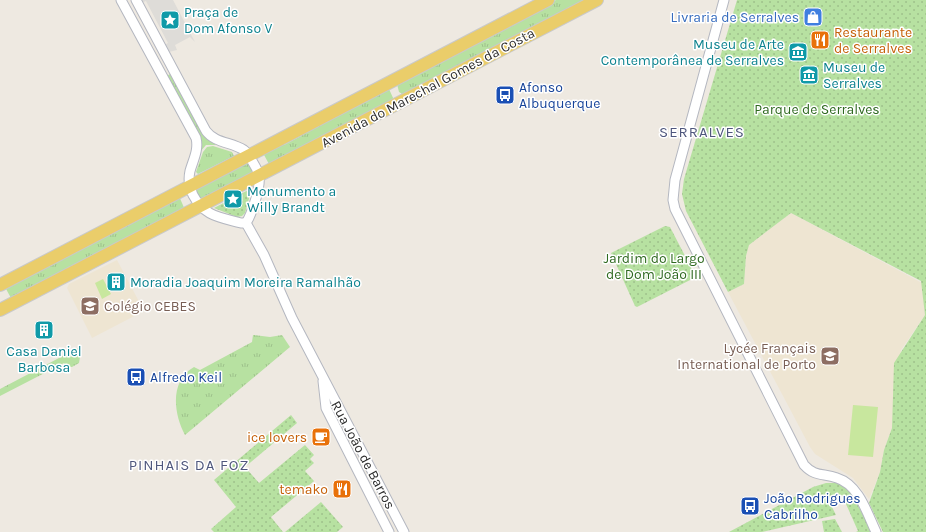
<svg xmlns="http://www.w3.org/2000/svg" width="926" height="532" viewBox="0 0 926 532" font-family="Karla,sans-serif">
<defs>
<pattern id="grass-tufts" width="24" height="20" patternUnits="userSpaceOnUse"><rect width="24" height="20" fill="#b7e1a1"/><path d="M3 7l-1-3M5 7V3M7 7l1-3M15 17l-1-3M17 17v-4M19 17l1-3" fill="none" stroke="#9ec18b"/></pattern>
<pattern id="park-dots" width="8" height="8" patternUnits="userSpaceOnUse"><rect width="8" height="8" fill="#b7e1a1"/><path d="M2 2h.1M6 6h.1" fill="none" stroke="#9ec18b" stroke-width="1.8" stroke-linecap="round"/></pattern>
</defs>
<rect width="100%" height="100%" fill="#eee9e1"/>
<!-- education -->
<g fill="#eee5d2">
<polygon points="791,213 922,283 925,315 901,350 892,428 884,450 880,472 869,499 853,478 815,454 810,447 728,292 744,284 746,256 749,245"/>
<polygon points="117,260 144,311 92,338 67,288 69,284"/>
</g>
<!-- grass -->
<g fill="url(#grass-tufts)">
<polygon points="556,0 589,0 404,95 399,92 397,84"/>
<polygon points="170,74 203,135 216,145 206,145 200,152 199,137 167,76"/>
<polygon points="389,89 394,100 328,136 327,133 310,142 310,145 270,166 263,153 282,142 284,145 301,136 300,133"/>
<polygon points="207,147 213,146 232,152 234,156 198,174 196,172 203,152"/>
<polygon points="247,161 254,174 201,201 194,188"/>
<polygon points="179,196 185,210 12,300 5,287"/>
<path d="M253 335 270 337 282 335 290 347 185 435C173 413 170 380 194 367L200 370 252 342Z"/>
<polygon points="78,348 80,357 79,363 72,367 66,367 64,363 0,396 0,389"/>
</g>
<!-- park -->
<g fill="url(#park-dots)">
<polygon points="737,0 926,0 926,532 883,532 869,503 880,472 884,450 892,428 894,363 925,315 921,281 791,213 749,245 746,256 744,284 728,292 686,211 682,194 684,179"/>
<polygon points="252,188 245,213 242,216 237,217 214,208"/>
<polygon points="665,226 670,227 696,277 637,307 635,306 611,253"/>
<polygon points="291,415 297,423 245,467 259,483 305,445 314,455 310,459 314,463 305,471 314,481 271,517 283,532 214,532 211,529 236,507 214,480"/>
<polygon points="826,483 837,483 848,488 873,532 856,532 858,531 842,495 832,499 828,499 836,515 762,532 729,532 813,487"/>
<polygon points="321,502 343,527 337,532 285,532"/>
<polygon points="835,519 842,532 824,532 822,521"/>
</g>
<!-- pitch -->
<g fill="#c8e79e">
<polygon points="103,279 111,294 102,299 95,283"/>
<polygon points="853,405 878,407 873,457 848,455"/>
</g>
<!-- plaza -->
<polygon fill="#dedcd8" points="141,0 173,0 195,42 190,37 175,45 177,50 169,52 163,46 168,43 146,1 141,3"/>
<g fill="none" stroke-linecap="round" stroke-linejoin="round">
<defs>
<g id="minor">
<path d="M121 0 196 138C199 150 193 160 190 171 188 180 189 187 193 195 204 216 219 217 241 223H246"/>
<path d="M136 0 206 131C215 143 231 142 244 150 247 152 259 171 259 176 261 186 252 214 246 223"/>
<path d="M724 0 675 180 673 200 675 209 804 465C815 477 823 473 837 478 859 485 867 513 876 532"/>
<polyline points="246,223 264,255 292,318 404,532"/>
<polyline points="323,381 326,408 389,532"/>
</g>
<g id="major">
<polyline points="0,285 548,0"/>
<polyline points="0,310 597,0"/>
</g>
</defs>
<!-- minor casing -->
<use href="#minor" stroke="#b4b7c0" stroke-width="11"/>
<!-- major casing -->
<use href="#major" stroke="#c9c9c9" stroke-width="14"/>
<!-- minor -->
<use href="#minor" stroke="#fff" stroke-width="9"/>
<!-- major -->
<use href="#major" stroke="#eacd6a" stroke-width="12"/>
</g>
<!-- icons -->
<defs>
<symbol id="shop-square" viewBox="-11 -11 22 22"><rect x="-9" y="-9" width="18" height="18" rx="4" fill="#3f7fe0" stroke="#fff"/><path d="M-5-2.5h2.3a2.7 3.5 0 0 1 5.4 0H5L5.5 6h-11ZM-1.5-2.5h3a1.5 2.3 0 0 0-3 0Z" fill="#fff"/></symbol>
<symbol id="sight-square" viewBox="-11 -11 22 22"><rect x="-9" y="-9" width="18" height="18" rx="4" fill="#0f9aa8" stroke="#fff"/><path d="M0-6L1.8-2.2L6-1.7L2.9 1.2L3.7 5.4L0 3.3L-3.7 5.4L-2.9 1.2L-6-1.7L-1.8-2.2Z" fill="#fff"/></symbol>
<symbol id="restaurant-square" viewBox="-11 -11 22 22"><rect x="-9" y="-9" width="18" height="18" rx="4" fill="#e8710a" stroke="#fff"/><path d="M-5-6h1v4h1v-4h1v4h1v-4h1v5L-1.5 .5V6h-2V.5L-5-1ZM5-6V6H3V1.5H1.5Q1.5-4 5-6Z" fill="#fff"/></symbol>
<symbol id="museum-square" viewBox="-11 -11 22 22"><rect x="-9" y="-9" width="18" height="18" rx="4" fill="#0f9aa8" stroke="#fff"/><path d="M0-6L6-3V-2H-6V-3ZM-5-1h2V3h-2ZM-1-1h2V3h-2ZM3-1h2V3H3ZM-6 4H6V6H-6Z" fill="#fff"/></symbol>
<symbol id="bus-square" viewBox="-11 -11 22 22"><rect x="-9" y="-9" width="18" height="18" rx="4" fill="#1a4fb4" stroke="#fff"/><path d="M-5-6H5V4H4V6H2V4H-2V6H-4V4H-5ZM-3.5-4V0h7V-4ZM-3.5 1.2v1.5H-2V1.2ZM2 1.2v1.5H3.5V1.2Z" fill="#fff"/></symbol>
<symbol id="building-square" viewBox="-11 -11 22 22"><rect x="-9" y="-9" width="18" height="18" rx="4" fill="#0f9aa8" stroke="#fff"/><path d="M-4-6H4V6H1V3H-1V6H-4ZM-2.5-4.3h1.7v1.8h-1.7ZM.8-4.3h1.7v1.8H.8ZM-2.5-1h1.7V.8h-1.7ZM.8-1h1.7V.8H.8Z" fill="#fff"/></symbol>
<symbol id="school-square" viewBox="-11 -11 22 22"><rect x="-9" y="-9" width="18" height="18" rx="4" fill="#8d6e63" stroke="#fff"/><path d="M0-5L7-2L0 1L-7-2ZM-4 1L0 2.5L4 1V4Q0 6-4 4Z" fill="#fff"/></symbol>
<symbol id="cafe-square" viewBox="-11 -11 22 22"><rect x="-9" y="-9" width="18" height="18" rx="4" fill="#e8710a" stroke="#fff"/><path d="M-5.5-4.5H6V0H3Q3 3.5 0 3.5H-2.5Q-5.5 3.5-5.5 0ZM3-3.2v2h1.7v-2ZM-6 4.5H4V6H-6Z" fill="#fff"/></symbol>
</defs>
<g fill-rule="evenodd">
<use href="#shop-square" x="802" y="6" width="22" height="22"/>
<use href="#sight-square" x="159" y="9" width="22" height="22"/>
<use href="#restaurant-square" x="809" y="29" width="22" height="22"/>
<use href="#museum-square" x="787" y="41" width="22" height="22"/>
<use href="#museum-square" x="798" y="64" width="22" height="22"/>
<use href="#bus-square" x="494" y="84" width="22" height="22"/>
<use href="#sight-square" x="222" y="188" width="22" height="22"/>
<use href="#building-square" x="105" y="271" width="22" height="22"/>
<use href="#school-square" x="79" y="295" width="22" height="22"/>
<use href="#building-square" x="33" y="319" width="22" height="22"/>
<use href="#school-square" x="819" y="345" width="22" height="22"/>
<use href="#bus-square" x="125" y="366" width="22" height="22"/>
<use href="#cafe-square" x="310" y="426" width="22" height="22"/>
<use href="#restaurant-square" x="331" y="478" width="22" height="22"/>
<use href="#bus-square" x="739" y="495" width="22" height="22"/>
</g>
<g text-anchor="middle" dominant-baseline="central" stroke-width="3" stroke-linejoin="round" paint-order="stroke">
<!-- culture labels -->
<g font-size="14" fill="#0d838f" stroke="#fff" text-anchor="start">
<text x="184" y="12">Praça de<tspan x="184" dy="16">Dom Afonso V</tspan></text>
<text x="784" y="44" text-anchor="end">Museu de Arte<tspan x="784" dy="16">Contemporânea de Serralves</tspan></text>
<text x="823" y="67">Museu de<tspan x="823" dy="16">Serralves</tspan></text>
<text x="247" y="191">Monumento a<tspan x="247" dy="16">Willy Brandt</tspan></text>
<text x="130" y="282">Moradia Joaquim Moreira Ramalhão</text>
<text x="44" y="351" text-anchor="middle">Casa Daniel<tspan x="44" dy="16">Barbosa</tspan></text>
</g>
<!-- shop labels -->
<g font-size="14" fill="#366cbe" stroke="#fff" text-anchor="end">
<text x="799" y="17">Livraria de Serralves</text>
</g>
<!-- food labels -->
<g font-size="14" fill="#c56008" stroke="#fff" text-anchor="end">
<text x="834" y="32" text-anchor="start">Restaurante<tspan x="834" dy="16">de Serralves</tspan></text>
<text x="307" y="437">ice lovers</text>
<text x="328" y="489">temako</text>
</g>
<!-- transit labels -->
<g font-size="14" fill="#164399" stroke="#fff" text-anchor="start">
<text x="519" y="87">Afonso<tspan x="519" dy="16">Albuquerque</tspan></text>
<text x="150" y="377">Alfredo Keil</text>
<text x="764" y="498">João Rodrigues<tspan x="764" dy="16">Cabrilho</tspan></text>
</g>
<!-- street labels -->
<g font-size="14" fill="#2e2e2e" stroke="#fff">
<text transform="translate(428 88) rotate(-28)">Avenida do Marechal Gomes da Costa</text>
<text transform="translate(363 455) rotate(62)">Rua João de Barros</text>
</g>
<!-- park labels -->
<g font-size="14" fill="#2e691f" stroke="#fff">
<text x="817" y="109">Parque de Serralves</text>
<text x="654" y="258">Jardim do Largo<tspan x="654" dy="16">de Dom João III</tspan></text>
</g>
<!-- education labels -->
<g font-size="14" fill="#785e54" stroke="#fff" text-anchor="start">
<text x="104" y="306">Colégio CEBES</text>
<text x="816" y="348" text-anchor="end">Lycée Français<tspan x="816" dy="16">International de Porto</tspan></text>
</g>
<!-- neighbourhood labels -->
<g font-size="15" letter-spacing="1" fill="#4f577d" stroke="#fff">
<text x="702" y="132">SERRALVES</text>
<text x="189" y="465">PINHAIS DA FOZ</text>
</g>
</g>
</svg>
